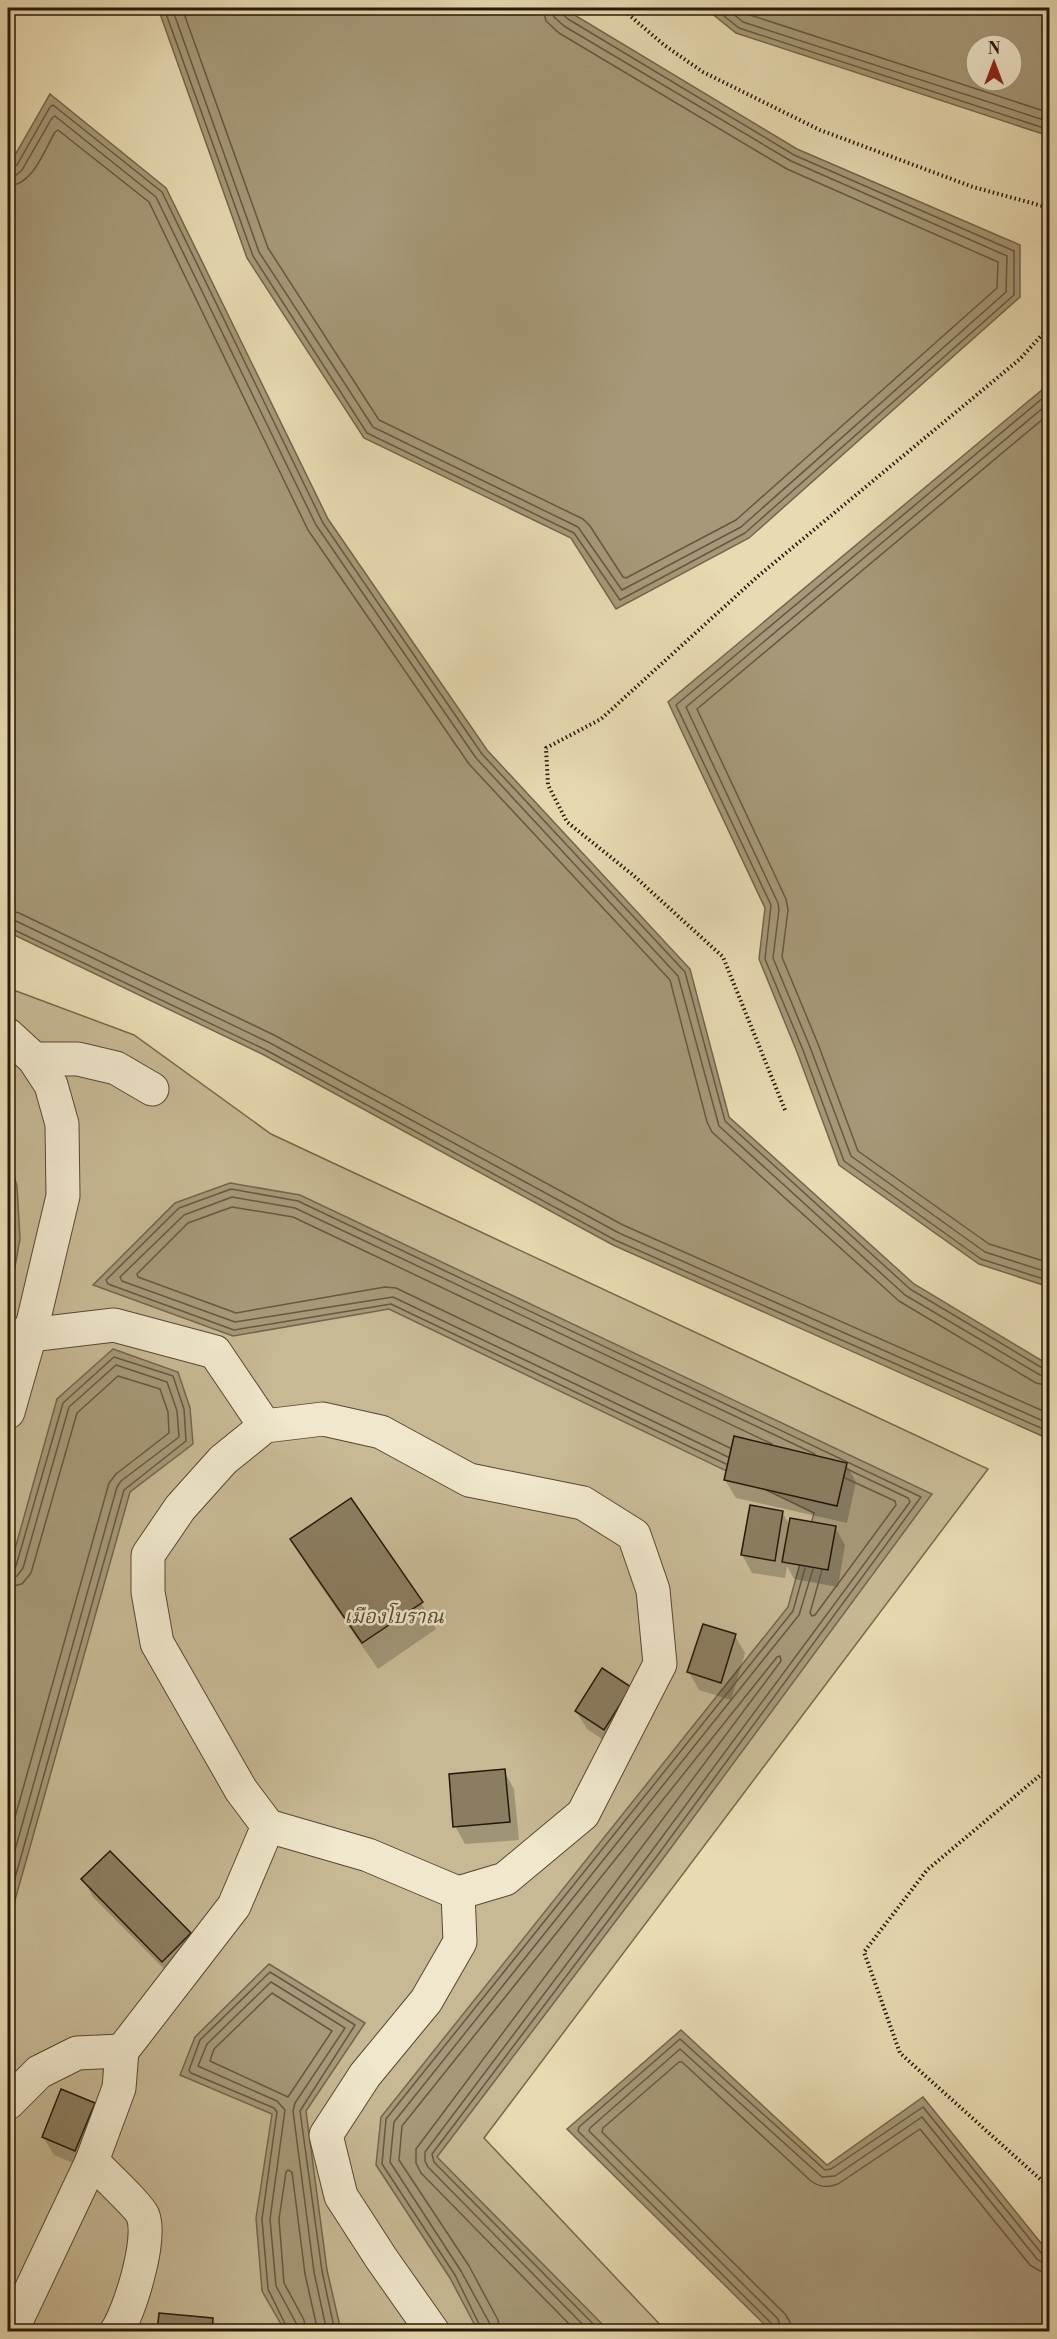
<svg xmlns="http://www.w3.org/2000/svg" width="1057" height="2339" viewBox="0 0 1057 2339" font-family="'Libre Bodoni','Noto Serif Thai',serif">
<rect width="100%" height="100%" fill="#e8dab1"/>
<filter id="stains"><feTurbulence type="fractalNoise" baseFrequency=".00333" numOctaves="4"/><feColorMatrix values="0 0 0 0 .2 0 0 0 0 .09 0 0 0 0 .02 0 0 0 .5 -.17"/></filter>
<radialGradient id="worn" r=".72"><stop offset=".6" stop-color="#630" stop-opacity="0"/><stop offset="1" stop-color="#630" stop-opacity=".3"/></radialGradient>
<!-- green -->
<polygon fill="#c7b994" stroke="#76684e" stroke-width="1.5" points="8,988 134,1035 271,1134 988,1469 484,2138 666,2331 8,2331"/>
<!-- water -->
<g fill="#a69878" stroke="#73654c" stroke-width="1.5" fill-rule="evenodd">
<polygon points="158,8 563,8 797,149 1020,245 1020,297 749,538 616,609 571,538 364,438 247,258"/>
<path d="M705 8H1049V136L736 33ZM976 45H1012V81H976Z"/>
<polygon points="50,94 166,188 328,519 487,750 690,969 729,1117 914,1284 1049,1365 1049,1439 613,1245 264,1055 8,932 8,164 11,162"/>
<polygon points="1049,384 1049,1287 979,1264 839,1165 797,1052 759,959 765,908 668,702"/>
<polygon points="8,1157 17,1186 20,1239 8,1306"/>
<polygon points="230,1183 300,1195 932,1494 662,1860 437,2157 609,2331 478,2331 450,2278 376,2165 381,2117 788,1607 814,1513 389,1309 233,1336 93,1285 175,1203"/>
<polygon points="113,1349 178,1372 190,1408 193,1444 130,1492 8,1925 8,1574 57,1399"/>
<polygon points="269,1964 365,2023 306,2111 327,2270 341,2331 285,2331 262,2291 256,2218 272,2114 180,2075 195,2037"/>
<polygon points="681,2030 827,2165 923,2097 1049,2253 1049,2331 771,2331 567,2129"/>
</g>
<!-- shadow -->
<g fill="#0003">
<polygon points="846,1464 856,1482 847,1523 736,1498 725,1480"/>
<polygon points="782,1512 790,1526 835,1527 845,1545 838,1587 794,1579 787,1566 785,1578 752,1573 742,1555"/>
<polygon points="292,1540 421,1603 436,1629 378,1669 307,1566"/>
<polygon points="735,1636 745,1653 731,1700 699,1690 689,1672"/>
<polygon points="630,1688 614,1747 587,1729 576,1711"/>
<polygon points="504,1771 514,1789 519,1840 465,1844 455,1826"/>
<polygon points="83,1879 189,1934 200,1952 173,1978 93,1897"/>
<polygon points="94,2104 105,2122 85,2168 54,2155 43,2137"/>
<polygon points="213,2320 219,2332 158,2332"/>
</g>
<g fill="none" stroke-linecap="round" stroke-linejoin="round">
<!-- shore -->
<g stroke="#665840" stroke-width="1.5">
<polyline points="164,8 253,256 367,433 574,533 620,600 745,533 1014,295 1014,251 794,155 568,19 561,13 560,8"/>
<polyline points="172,8 259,252 373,427 578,527 622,590 741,527 1006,292 1007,256 791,161 564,26 554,17 552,8"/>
<polyline points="182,8 268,248 379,420 583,519 590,526 623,577 626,578 736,520 997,288 998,262 787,169 559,33 546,21 543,8"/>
<polyline points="714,8 739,28 1050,130"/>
<polyline points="726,8 743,22 1050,122"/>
<polyline points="740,8 747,14 1050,113"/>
<polyline points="8,169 17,165 50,107 53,105 162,192 323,523 482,754 685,972 725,1121 910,1289 1044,1369 1050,1369"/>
<polyline points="8,177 15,176 22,170 52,118 55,116 156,197 316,525 476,758 678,976 719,1126 905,1295 1040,1375 1050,1377"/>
<path d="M8 186C33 185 44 151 55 132L58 130 149 202 308 530 469 764 670 980 707 1122 712 1132 899 1301 1036 1383 1050 1386"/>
<polyline points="1050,392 676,705 771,905 765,959 803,1050 844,1161 981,1259 1050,1281"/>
<polyline points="1050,402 686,707 778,903 779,910 773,958 810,1047 851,1156 985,1252 1050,1273"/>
<polyline points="1050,413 697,709 786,899 788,910 782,957 818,1044 858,1151 989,1244 1050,1263"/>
<polyline points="8,910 19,913 274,1035 623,1225 1050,1414"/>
<polyline points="8,919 16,921 270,1043 619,1233 1050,1424"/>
<polyline points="8,927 266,1050 615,1240 1050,1432"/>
<path d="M8 1177C18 1209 13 1244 8 1276"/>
<polyline points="730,1448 396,1288 385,1287 236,1313 138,1277 137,1274 188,1223 232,1207 293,1217 772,1444"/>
<polyline points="728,1457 393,1297 235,1322 122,1281 120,1277 184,1215 232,1197 295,1208 815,1454"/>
<polyline points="822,1570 810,1613 812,1616 815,1615 896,1505 895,1501 845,1478"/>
<polyline points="8,1571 13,1570 16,1566 63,1403 114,1357 173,1376 184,1409 186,1441 124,1490 8,1903"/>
<polyline points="8,1578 17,1576 23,1568 69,1407 116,1365 167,1382 177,1411 179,1437 121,1481 117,1487 8,1875"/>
<polyline points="8,1587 22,1584 31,1573 77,1413 118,1376 160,1389 168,1412 169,1433 116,1474 109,1483 8,1842"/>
<polygon points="272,1993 332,2031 288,2097 210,2061 214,2049"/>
<polyline points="289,2332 268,2289 262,2219 277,2112 274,2108 191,2073 189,2070 200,2040 270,1972 355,2025 300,2111 322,2271 335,2332"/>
<polyline points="297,2332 296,2323 276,2286 270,2219 285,2110 277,2101 198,2066 207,2044 271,1982 345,2028 295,2103 293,2111 314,2272 327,2332"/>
<polyline points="306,2332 304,2320 284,2283 279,2219 286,2172 288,2170 292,2172 305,2274 318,2332"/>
<polyline points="483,2332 455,2275 382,2164 386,2119 793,1611 805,1568"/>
<polyline points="491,2332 490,2324 461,2271 390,2162 394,2122 799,1615 813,1569"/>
<polyline points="500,2332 498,2320 469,2266 399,2160 402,2126 777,1657 780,1656 781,1661 416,2149 416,2163 421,2173 577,2332"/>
<polyline points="590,2332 428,2167 425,2161 425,2152 651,1852 910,1502 908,1498 847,1469"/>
<polyline points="601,2332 434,2162 432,2154 657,1856 921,1497 298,1201 231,1189 179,1208 106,1280 108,1284 234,1330 391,1304 726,1464"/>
<polyline points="775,2332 773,2325 578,2131 579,2127 680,2039 825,2170 831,2169 923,2107 1042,2254 1050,2256"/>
<polyline points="782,2332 778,2319 589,2131 590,2128 680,2049 822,2177 835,2176 922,2117 1037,2259 1043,2263 1050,2264"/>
<path d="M791 2332 790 2322 785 2314 602 2132 603 2128 679 2062H682L811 2181C819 2187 828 2188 838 2184L920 2129 1030 2265 1040 2271 1050 2273"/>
</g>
</g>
<!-- building -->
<g fill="#8b7d60" stroke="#261809" stroke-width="1.5">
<polygon points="734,1436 847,1463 837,1506 724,1480"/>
<polygon points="351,1498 423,1602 362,1643 290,1539"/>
<polygon points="750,1505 783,1511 775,1561 741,1555"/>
<polygon points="790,1518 836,1526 828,1570 782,1562"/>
<polygon points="703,1624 736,1634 721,1683 687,1672"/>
<polygon points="602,1668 631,1687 604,1730 575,1711"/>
<polygon points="505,1769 510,1822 453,1827 449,1774"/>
<polygon points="110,1851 191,1933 162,1962 81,1879"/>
<polygon points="61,2089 95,2103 75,2151 42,2137"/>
<polygon points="159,2313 213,2318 212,2332 157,2332"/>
</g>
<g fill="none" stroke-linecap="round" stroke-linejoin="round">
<defs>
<g id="minor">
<polyline points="8,1035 34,1059 51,1085 62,1124 63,1196 30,1335 8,1412"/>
<polyline points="34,1059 78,1059 116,1068 152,1089"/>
<polyline points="10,1335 30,1335 114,1325 215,1352 265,1426"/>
<polyline points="268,1826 368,1855 458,1893 460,1942 426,2001 365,2075 326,2135 341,2196 381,2258 433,2332"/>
<polyline points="8,2103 39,2072 77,2053 122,2051"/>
<path d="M92 2161C101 2171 140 2207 143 2216 152 2240 130 2311 116 2332"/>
<polyline points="11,2332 92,2161 119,2088 122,2051 234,1906 268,1826 241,1790 157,1643 148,1592 148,1555 180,1508 223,1460 265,1426 323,1419 381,1432 469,1480 583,1503 634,1535 653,1590 660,1664 583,1814 505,1879 458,1893"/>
</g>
</defs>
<!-- minor casing -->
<use href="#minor" stroke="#564833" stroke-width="35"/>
<!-- path -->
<g stroke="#261809" stroke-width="4" stroke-dasharray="1.5 3" stroke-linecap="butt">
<polyline points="621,8 664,45 703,72 820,130 973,187 1050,208"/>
<polyline points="785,1110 723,957 633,875 567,822 548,785 546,748 601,719 757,577 1020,359 1050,326"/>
<polyline points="1050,1767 927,1870 864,1952 900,2053 1050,2188"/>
</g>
<!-- minor -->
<use href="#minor" stroke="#f0e7cc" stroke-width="33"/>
</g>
<g text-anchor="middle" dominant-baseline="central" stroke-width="5" stroke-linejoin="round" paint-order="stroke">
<!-- park labels -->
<g font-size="20" font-style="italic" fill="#564833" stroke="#f0e7cc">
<text x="394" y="1617">เมืองโบราณ</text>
</g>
</g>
<!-- margin -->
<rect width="1057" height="2339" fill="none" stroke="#e8dab1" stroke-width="30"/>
<rect x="9" y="9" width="1039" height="2321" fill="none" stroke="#261809" stroke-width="3"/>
<rect x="15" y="15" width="1027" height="2309" fill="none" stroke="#261809" stroke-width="1.5"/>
<!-- north arrow -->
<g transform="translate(994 63)"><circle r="28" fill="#f0e7cc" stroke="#9f947e" stroke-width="1.5"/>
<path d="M0-4.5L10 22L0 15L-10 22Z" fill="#8f2418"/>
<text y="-9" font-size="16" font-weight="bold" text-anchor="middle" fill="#261809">N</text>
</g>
<rect width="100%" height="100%" filter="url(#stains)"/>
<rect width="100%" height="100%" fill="url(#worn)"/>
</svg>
